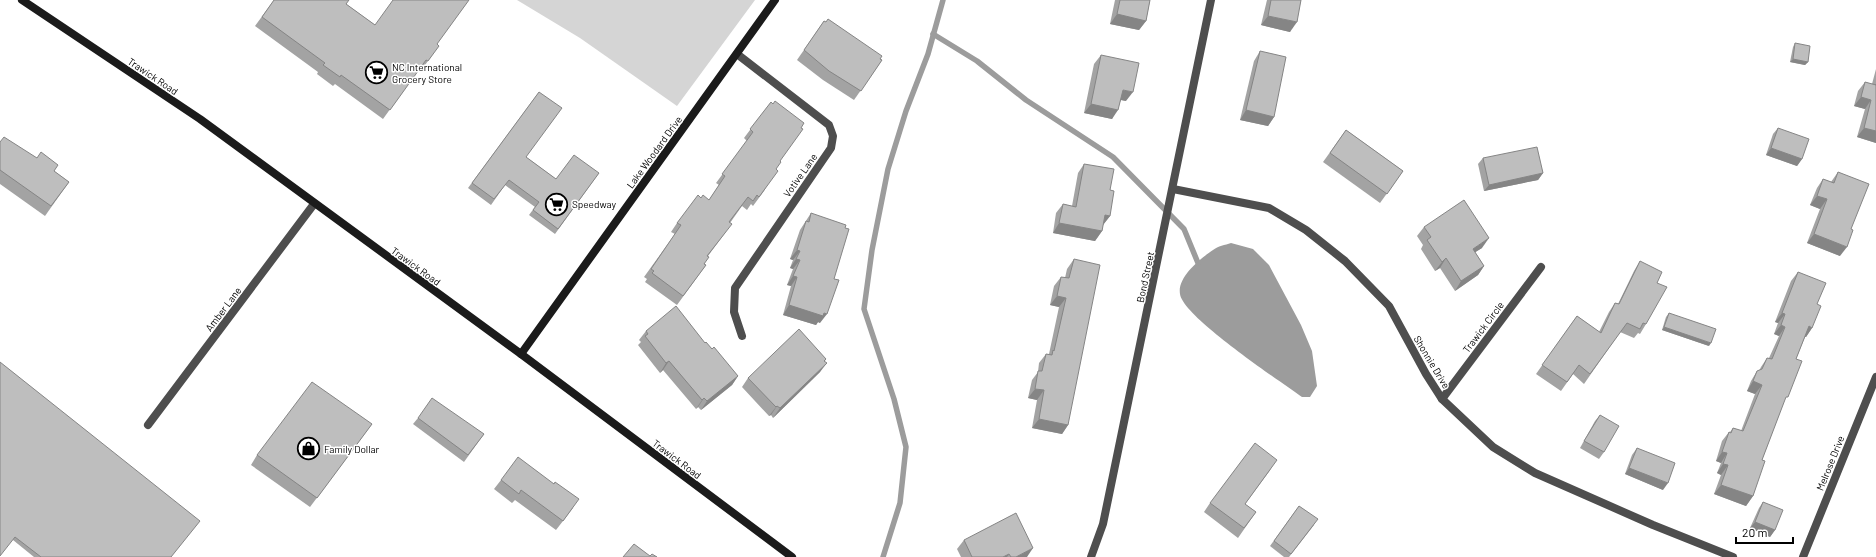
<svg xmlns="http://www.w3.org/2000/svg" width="1876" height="557" viewBox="0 0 1876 557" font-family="Barlow,sans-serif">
<rect width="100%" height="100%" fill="#fff"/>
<!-- green -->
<polygon fill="#d5d5d5" points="517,0 755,0 677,106 580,38"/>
<!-- water -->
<path fill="#9c9c9c" d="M1231 243 1253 249 1269 265 1301 325 1312 351 1317 386 1310 397H1302C1280 381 1183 317 1180 294 1177 277 1201 258 1213 250 1218 246 1225 245 1231 243Z"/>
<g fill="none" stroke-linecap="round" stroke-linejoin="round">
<!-- stream -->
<g stroke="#9c9c9c" stroke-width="5.5">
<polyline points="933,34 977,61 1026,100 1113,157 1184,229 1198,263"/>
<polyline points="883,557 900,503 906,447 894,399 864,309 872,250 888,169 906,111 928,54 943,0"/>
</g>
<!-- street -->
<g stroke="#4e4e4e" stroke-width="8">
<polyline points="737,54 829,125 833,136 831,148 735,288 734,312 742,336"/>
<polyline points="1173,189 1269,208 1306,230 1345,261 1389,306 1426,374 1442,399 1493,447 1535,473 1653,525 1733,557"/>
<polyline points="1442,399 1541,267"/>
<polyline points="148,425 314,204"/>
<polyline points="1091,557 1103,524 1211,0"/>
<polyline points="1803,557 1876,377"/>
</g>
<!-- secondary -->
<g stroke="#1b1b1b" stroke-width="8">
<polyline points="22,0 200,119 521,354 792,557"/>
<polyline points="521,354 775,0"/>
</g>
</g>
<!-- wall -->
<g fill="#a3a3a3">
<polygon points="274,0 346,4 375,25 437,44 432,55 421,71 419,69 383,119 335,84 333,86 317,74 318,72 255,26"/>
<polygon points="1115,0 1150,0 1146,21 1139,30 1110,24"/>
<polygon points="1267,0 1301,0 1290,32 1261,25"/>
<polygon points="824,21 882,60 854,100 823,80 797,60"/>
<polygon points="1795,43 1808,62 1805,65 1790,62 1793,47"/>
<polygon points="1260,51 1274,117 1268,126 1240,120 1254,61"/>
<polygon points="1101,55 1126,101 1121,100 1112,119 1084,113 1094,64"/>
<polygon points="1876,69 1876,143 1857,137 1865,109 1854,106 1858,91 1865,82 1872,84"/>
<polygon points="539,92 526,157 556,179 599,173 555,234 529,215 535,207 505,185 491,205 468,188"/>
<polygon points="771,102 780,161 764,191 753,206 751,204 747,210 742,206 730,223 725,233 708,256 704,264 706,265 677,305 645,282 647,279 644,277 675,234 671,232 677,223 701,198 709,200 719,185 716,183 747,141 744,138"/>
<polygon points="1778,128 1802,159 1797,166 1766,155 1773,134"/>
<polygon points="1346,130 1403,171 1380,203 1323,162"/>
<polygon points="0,142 54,171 69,182 45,216 0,184"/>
<polygon points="1483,158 1543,173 1538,180 1484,191 1478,164"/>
<polygon points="1084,164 1110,190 1110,216 1103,225 1102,231 1095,241 1053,233 1056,213 1063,204 1072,206 1078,173"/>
<polygon points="1838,172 1840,256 1807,243 1820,209 1810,205 1817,188 1823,179 1831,182"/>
<polygon points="811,213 820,323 818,322 816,325 783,315 791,286 787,285 793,269 790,268 793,260 790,259 800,230"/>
<polygon points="1424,227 1482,248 1475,252 1484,266 1478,275 1455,291 1440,268 1435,271 1421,249 1423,245 1417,236"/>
<polygon points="1074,259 1068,425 1062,434 1032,428 1037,400 1028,398 1032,380 1038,372 1039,363 1046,354 1049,354 1059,307 1050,305 1054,286 1061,277 1065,278 1067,269"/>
<polygon points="1640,261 1657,283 1646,324 1640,334 1638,333 1634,338 1620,332 1584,384 1573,374 1561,391 1536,374 1577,316 1599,332 1609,312 1615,303 1618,304 1634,271"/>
<polygon points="1798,272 1817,304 1812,328 1806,337 1805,337 1796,359 1783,404 1762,460 1753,496 1746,506 1714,494 1721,475 1717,473 1721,463 1716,461 1722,441 1729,432 1730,432 1733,428 1741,431 1755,394 1747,391 1751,381 1757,371 1759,371 1761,367 1767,358 1769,358 1779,336 1774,334 1778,323 1775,322 1791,281"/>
<polygon points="1669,313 1709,346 1662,330 1666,317"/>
<polygon points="646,331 705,343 712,349 738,376 732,385 701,410 698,407 696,409 663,370 660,373 638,345 641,342 639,340"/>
<polygon points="826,359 825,361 820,372 773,418 771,415 769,416 742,387 748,378"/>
<polygon points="0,362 172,557 34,557 13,540"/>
<polygon points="1600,415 1604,452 1599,459 1580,448 1595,421"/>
<polygon points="418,418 484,434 464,462 413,424"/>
<polygon points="372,424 310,507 251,465 257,455"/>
<polygon points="1637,448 1663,490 1625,474 1632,455"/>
<polygon points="1271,469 1245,504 1256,512 1238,538 1204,512 1210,503"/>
<polygon points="501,480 554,484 573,508 556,530 515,500 512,503 494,489"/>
<polygon points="1763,502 1775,530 1770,537 1750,528 1759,508"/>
<polygon points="1299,506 1314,525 1289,557 1284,557 1270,546"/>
<polygon points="964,540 1027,557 961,557 957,549"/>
</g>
<!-- shaded-wall -->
<g fill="#858585">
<polygon points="1117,14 1146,21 1139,30 1110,24"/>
<polygon points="1268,16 1297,22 1290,32 1261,25"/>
<polygon points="1793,59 1808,62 1805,65 1790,62"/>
<polygon points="1123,90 1133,92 1126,101 1116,99"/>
<polygon points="1861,97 1871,100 1865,109 1854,106"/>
<polygon points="1091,104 1118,110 1112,119 1084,113"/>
<polygon points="1246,110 1274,117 1268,126 1240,120"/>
<polygon points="1864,128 1876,131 1876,143 1857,137"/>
<polygon points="1771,148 1802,159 1797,166 1766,155"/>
<polygon points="1543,173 1538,180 1484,191 1489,185"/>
<polygon points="1817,196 1827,199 1820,209 1810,205"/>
<polygon points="1105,215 1110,216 1103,225"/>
<polygon points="1059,223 1102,231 1095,241 1053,233"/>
<polygon points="1814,234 1847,247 1840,256 1807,243"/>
<polygon points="1489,238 1482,248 1466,258 1473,249"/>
<polygon points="797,250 800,251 793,260 790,259"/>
<polygon points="1446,258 1440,268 1435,271 1442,262"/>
<polygon points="796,259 800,260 793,269 790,268"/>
<polygon points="1484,266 1478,275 1455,291 1461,281"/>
<polygon points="793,276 797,277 791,286 787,285"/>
<polygon points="1057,296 1066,298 1059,307 1050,305"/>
<polygon points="789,305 824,313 827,314 820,323 818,322 816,325 783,315"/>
<polygon points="1782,313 1785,314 1778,323 1775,322"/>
<polygon points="1781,325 1785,327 1779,336 1774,334"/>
<polygon points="1809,326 1812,328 1806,337 1803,336"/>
<polygon points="1664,327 1711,343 1709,346 1662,330"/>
<polygon points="669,361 663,370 660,373 666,363"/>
<polygon points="827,363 820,372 773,418 780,408"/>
<polygon points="738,376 732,385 701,410 707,401"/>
<polygon points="1753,381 1762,385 1755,394 1747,391"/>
<polygon points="1035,389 1044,390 1037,400 1028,398"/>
<polygon points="704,398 698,407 696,409 702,400"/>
<polygon points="777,406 771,415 769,416 776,407"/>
<polygon points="1039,419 1068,425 1062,434 1032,428"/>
<polygon points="1722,452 1727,453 1721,463 1716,461"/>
<polygon points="1723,464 1728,465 1721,475 1717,473"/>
<polygon points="1629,468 1668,483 1663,490 1625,474"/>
<polygon points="1721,485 1753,496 1746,506 1714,494"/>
<polygon points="1755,522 1775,530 1770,537 1750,528"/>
<polygon points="1033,548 1027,557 1016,557"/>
<polygon points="1009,554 1007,557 1003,557"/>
</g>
<!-- building -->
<g fill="#bebebe" stroke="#858585">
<polygon points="274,0 349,0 346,4 375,25 393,0 469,0 437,44 439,46 428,61 426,60 390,110 341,75 340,77 323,65 325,63 262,17"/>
<polygon points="1120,0 1150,0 1146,21 1117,14"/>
<polygon points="1271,0 1301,0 1297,22 1268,16"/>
<polygon points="828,19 882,56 880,59 882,60 861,91 829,71 804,50 824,21 826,22"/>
<polygon points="1795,43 1810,46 1808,62 1793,59"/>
<polygon points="1260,51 1286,57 1274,117 1246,110"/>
<polygon points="1101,55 1139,63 1133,92 1123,90 1118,110 1091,104"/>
<polygon points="1865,82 1876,85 1876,84 1876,131 1864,128 1871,100 1861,97"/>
<polygon points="539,92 562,108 526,157 556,179 574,155 599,173 558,229 533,210 539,202 509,180 494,199 472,183"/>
<polygon points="775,101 804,123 801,128 803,129 780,161 781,162 776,169 778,171 759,197 757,195 753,201 748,197 729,222 732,224 707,256 709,257 704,264 706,265 683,296 652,273 654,271 651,269 681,225 677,223 698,195 701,198 703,195 709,200 725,176 722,174 753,132 750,129 771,102 773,104"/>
<polygon points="1778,128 1809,139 1802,159 1771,148"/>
<polygon points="1346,130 1403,171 1387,194 1330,153"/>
<polygon points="4,137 37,158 41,152 58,165 54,171 69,182 51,206 0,170 0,142"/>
<polygon points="1537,147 1543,173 1489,185 1483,158"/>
<polygon points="1084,164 1114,169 1110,190 1114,191 1110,216 1105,215 1102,231 1059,223 1063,204 1076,207"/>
<polygon points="1838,172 1869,184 1851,229 1853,230 1847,247 1814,234 1827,199 1817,196 1823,179 1834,183"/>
<polygon points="1464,200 1489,238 1473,249 1484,266 1461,281 1446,258 1442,262 1427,240 1431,237 1424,227"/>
<polygon points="811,213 846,225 845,228 849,229 834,279 839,280 827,314 824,313 823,316 789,305 797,277 793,276 800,260 796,259 800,251 797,250 806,221 809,222"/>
<polygon points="1074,259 1100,265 1068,425 1039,419 1044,390 1035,389 1038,371 1042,371 1046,354 1052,355 1053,350 1054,351 1066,298 1057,296 1061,277 1069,278"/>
<polygon points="1640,261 1662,272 1657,283 1667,287 1646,324 1643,323 1640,329 1627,323 1590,374 1579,365 1567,382 1542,365 1577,316 1601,333 1615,303 1619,304"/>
<polygon points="1798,272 1826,283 1817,304 1821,306 1812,328 1809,326 1796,359 1802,361 1788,397 1786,397 1762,460 1765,461 1753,496 1721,485 1728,465 1723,464 1727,453 1722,452 1729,432 1731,433 1733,428 1743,431 1762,385 1753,381 1757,371 1762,369 1767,358 1772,359 1785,327 1781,325 1785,314 1782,313"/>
<polygon points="676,306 705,343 706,342 712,349 714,347 738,376 707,401 704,398 702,400 669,361 666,363 645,336 648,334 646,331"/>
<polygon points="1669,313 1716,329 1711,343 1664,327"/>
<polygon points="799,329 826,359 824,361 827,363 780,408 777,406 776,407 748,378"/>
<polygon points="0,362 200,521 171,557 41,557 15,537 0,556"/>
<polygon points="312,382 372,424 317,498 257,455"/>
<polygon points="432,398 484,434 468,455 418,418"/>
<polygon points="1600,415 1619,426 1604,452 1584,441"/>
<polygon points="1255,443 1277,460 1245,504 1256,512 1244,528 1210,503"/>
<polygon points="1637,448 1675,463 1668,483 1629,468"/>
<polygon points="518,457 554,484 555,482 579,499 563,521 521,490 519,494 501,480"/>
<polygon points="1763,502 1783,510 1775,530 1755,522"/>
<polygon points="1299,506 1318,519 1291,554 1274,541"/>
<polygon points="1016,513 1033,548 1016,557 1011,557 1009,554 1003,557 972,557 964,540"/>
<polygon points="634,544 650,556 652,554 657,557 623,557"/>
</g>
<!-- icons -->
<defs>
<symbol id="supermarket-ring" viewBox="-11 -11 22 22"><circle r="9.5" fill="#fff" stroke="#000" stroke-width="1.5"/><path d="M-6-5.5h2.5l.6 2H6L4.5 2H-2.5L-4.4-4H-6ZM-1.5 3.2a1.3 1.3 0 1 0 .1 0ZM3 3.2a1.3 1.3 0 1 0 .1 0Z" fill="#000"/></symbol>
<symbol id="shop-ring" viewBox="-11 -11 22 22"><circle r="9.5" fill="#fff" stroke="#000" stroke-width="1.5"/><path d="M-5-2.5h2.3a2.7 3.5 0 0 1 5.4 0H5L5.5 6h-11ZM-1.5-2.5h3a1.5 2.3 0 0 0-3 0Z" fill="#000"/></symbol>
</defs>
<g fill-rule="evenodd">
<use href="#supermarket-ring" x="364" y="60" width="25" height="25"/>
<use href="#supermarket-ring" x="544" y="192" width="25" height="25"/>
<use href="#shop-ring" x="296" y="436" width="25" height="25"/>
</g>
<g text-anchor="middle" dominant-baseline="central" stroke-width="3" stroke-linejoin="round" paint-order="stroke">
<!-- poi labels -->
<g font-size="10" fill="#000" stroke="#fff" text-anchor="start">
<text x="392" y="67">NC International<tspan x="392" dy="12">Grocery Store</tspan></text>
<text x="572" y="204">Speedway</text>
<text x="324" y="449">Family Dollar</text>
</g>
<!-- street labels -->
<g font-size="10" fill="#000" stroke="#fff">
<text transform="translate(153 76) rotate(34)">Trawick Road</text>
<text transform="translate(654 152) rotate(-54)">Lake Woodard Drive</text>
<text transform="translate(800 175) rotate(-55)">Votive Lane</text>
<text transform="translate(416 266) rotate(36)">Trawick Road</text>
<text transform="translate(1145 277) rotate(-78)">Bond Street</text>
<text transform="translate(223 309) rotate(-53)">Amber Lane</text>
<text transform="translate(1483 327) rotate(-53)">Trawick Circle</text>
<text transform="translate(1432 362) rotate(59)">Shonnie Drive</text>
<text transform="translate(677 459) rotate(37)">Trawick Road</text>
<text transform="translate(1830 463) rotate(-68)">Melrose Drive</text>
</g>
</g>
<!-- scale -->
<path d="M1736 537v6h57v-6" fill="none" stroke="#000000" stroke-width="2"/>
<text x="1742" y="537" font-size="12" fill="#000000" stroke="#ffffff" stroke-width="3" paint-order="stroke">20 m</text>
</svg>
